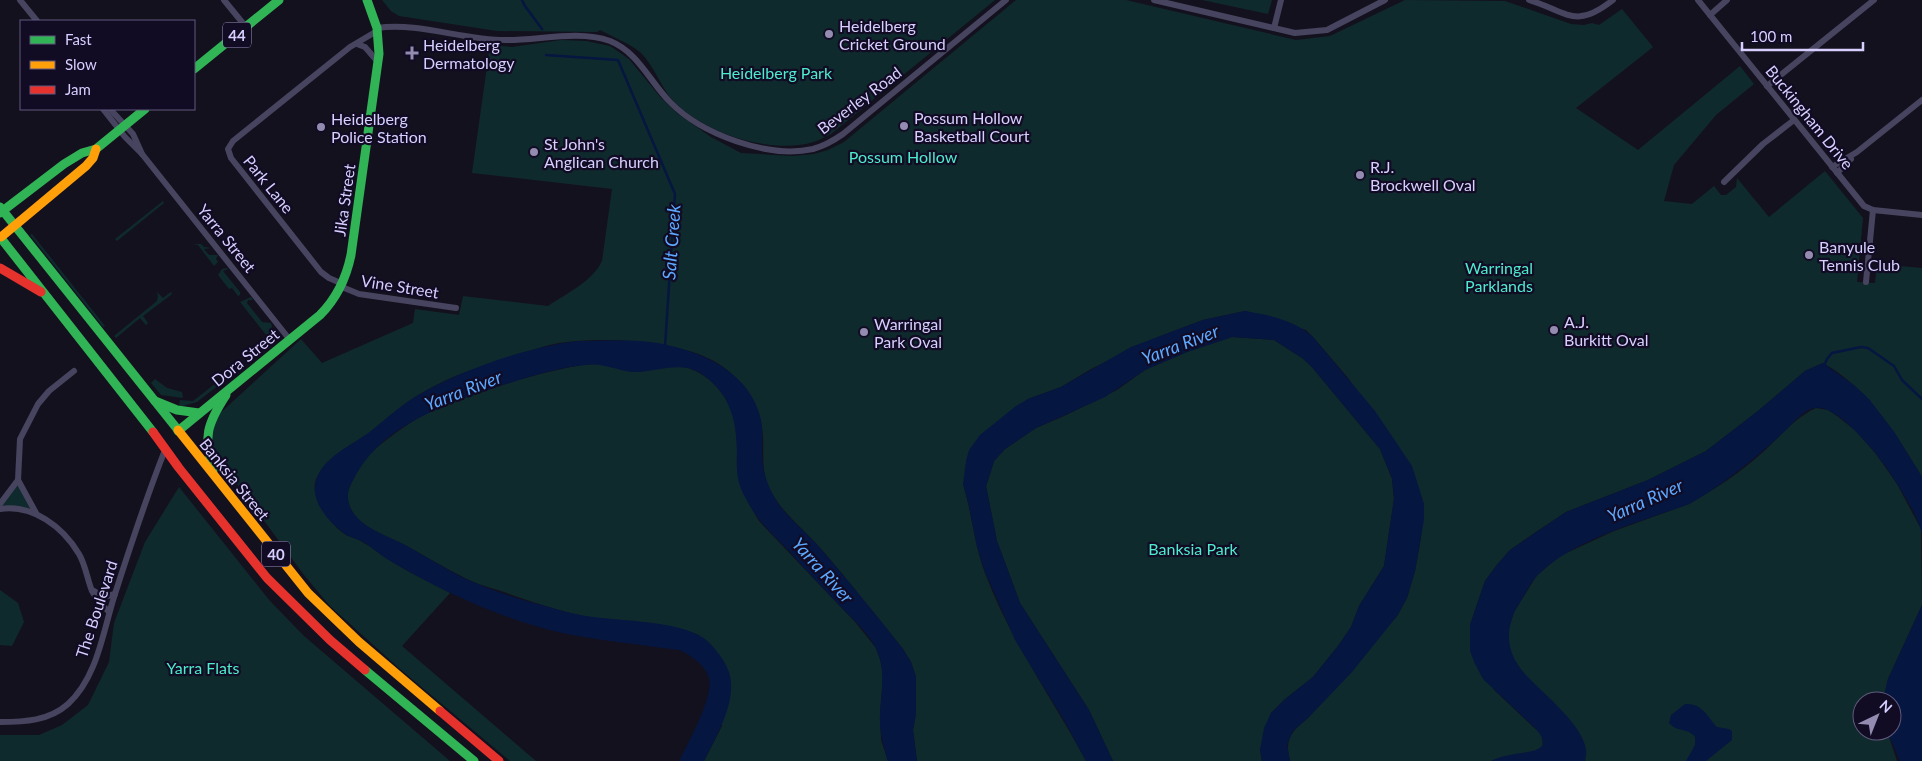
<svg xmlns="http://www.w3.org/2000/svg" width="1922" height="761" viewBox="0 0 1922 761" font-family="Lato,sans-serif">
<rect width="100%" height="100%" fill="#14111e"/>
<!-- green -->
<g fill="#0f2a2d">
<path d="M382 0H995L831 134C824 137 818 141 810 143 767 154 698 131 670 97 659 83 653 64 640 52 630 44 611 36 600 30L597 32 497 31 399 16 391 11Z"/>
<path d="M1016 0H1126L1296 40 1330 36 1405 0 1505 1 1571 24 1584 25 1592 23 1599 25 1622 9 1653 47 1576 108 1638 150 1740 66 1754 84 1716 115 1674 165 1664 201 1692 204 1714 186 1721 195H1726L1736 187 1737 178 1769 217 1825 171 1863 218 1857 282 1875 283 1877 264 1922 268V477C1895 433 1869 389 1823 363L1805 371 1758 411 1706 451 1648 480 1566 512 1530 536 1510 550 1496 566 1485 581 1470 625 1494 690 1542 735 1543 747C1535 754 1504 756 1491 761H1290C1284 738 1292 731 1309 717L1397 616 1407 598 1415 571 1421 538 1424 504 1349 379 1313 337 1306 330 1245 311 1203 320 1158 337 1091 369 1061 387 1028 399 963 484C972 513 974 544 985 573 1010 640 1052 698 1086 761H917L913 730 916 713V677L911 662 903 649C876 616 850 582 822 550 805 530 782 513 770 490 761 473 764 456 763 437 762 406 744 381 719 364 683 340 601 336 559 343 546 345 534 350 521 354 487 364 451 375 420 394 402 405 386 420 369 433 352 445 310 466 315 492 318 507 333 527 346 535 352 538 359 539 364 543 372 547 378 553 385 557 405 571 428 581 450 593L402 646 536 761H510L400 669 329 605 304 575 215 454 210 436 218 415 301 339 322 363 413 323 415 309 459 315 463 296 548 306C567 293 592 282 602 261L612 189 472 173 490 45 512 47 561 40 586 41 610 46 629 59 661 98 678 114 711 137 741 153 792 156 814 154 828 150 844 142Z"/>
<polygon points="1202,0 1272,0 1268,14"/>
<polygon points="163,201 164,203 117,241 115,239"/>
<polygon points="32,234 105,326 103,327 30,235"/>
<polygon points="193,244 201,244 204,247 211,248 204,249 209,255 218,255 216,259 218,262 214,266 198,245"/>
<polygon points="227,268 228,269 223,271 240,292 240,295 238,296 232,288 229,289 218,275 222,269"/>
<polygon points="185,281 171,292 172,294 143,316 148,323 146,325 140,318 116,338 114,336 157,301 158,296 157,292 163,298"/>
<polygon points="251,297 253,300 248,300 247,303 262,322 271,323 274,335 257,348 255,345 267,336 240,302"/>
<polygon points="1232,337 1274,340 1302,358 1311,366 1380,449 1392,479 1394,499 1384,566 1359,606 1351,627 1338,646 1313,677 1284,700 1271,713 1260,750 1262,761 1113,761 1089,710 1020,603 997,541 986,486 990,474 994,461 1005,449 1036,428 1064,416 1117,390 1145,370 1187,352"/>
<path d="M588 364C593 364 598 364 603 364 615 366 625 372 637 372 647 371 657 367 667 366 702 363 730 393 736 426 739 440 736 454 737 468 739 488 749 504 759 521L855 622 876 648 881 662 883 678 880 715 881 740 888 761H704L722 726 699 635C664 620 624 624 588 617 558 611 529 601 501 591 489 587 476 584 465 578 445 568 425 556 405 545 386 535 352 526 348 500 345 486 363 460 373 451 391 435 412 421 432 410 446 402 463 398 478 393 514 381 550 370 588 364Z"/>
<polygon points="225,376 224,381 197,402 179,407 180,400 193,401"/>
<polygon points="155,379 167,388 182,392 183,398 161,395 151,383"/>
<path d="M1816 408 1828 410 1837 416 1856 431 1876 454 1897 484 1921 529 1922 605 1888 679 1883 701H1862V731H1887L1897 761H1585L1586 750 1568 718 1524 674 1514 660 1508 646V631L1514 612 1537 575 1560 556 1614 531 1689 504C1715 489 1740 473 1762 453 1780 437 1794 418 1816 408Z"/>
<polygon points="18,484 33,510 0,507"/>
<polygon points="179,487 270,601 304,636 450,761 0,761 0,735 39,735 62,725 88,705 109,662 114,623 145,542"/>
<polygon points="0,590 18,603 24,622 12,646 0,645"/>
</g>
<!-- water -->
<g fill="#051641">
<path d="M1245 311C1269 315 1294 320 1313 337L1375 411 1412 466 1424 504V519L1415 571 1407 598 1397 616 1352 672 1309 717 1293 731 1287 744 1290 761H1262L1260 750 1264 728 1271 713 1284 700 1313 677 1338 646 1351 627 1359 606 1384 566 1394 499 1392 478 1380 449 1311 366 1302 358 1274 340 1232 337 1187 352 1145 370 1105 397 1036 428 1005 449 994 461 990 474 986 486 997 541 1020 603 1089 710 1113 761H1086L1065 722 1015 640 985 572 977 547 969 506 963 484 966 461 969 450 980 435 1016 406 1028 399 1061 387 1131 347 1203 320Z"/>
<path d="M579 341C604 341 633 339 658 343 701 351 751 372 761 420 763 431 762 442 762 453 762 471 768 488 778 503 787 517 807 533 819 547 848 580 876 615 903 649L911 662 916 677V714L913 730 917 761H888C883 745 879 730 880 713 881 692 886 672 877 651 870 635 855 621 842 608 823 588 804 568 785 547 772 534 758 521 749 504 746 499 742 492 740 486 736 475 737 462 737 451 736 420 731 397 706 377 685 360 663 370 639 372 620 373 606 362 585 365 555 368 525 378 497 387 447 404 385 424 357 473 353 481 347 489 348 498 350 523 380 533 399 542 421 553 443 568 466 579 488 589 515 598 538 604 556 609 574 615 593 617 623 621 676 621 702 637 710 642 716 650 721 657 726 664 731 674 731 683 733 708 715 739 704 761H679C688 743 714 697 709 678 705 665 691 655 679 650 642 645 604 641 567 634 507 622 439 590 387 559 379 554 373 548 365 543 359 539 351 538 345 534 329 522 310 502 316 481 323 456 353 445 371 431 387 418 403 403 422 393 465 369 530 346 579 341Z"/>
<path d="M1823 363 1855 386 1869 399 1895 433 1922 477V534C1918 513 1886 465 1872 449 1861 437 1834 405 1815 408 1805 409 1795 421 1788 428 1757 457 1726 483 1689 504 1643 521 1574 539 1539 574 1531 581 1526 593 1520 602 1504 627 1505 652 1525 674 1542 693 1583 724 1586 750 1587 753 1585 758 1585 761H1491C1497 758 1503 756 1510 755 1527 751 1558 753 1535 728L1483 679 1475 664 1470 651V625L1485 581 1496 566 1510 550 1566 512 1648 480 1706 451 1758 411 1805 371Z"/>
<polygon points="1922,605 1922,761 1900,761 1887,731 1892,731 1892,701 1883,701 1888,679"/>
<path d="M1685 704C1702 703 1707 716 1717 727L1729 729 1732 731V740L1706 761H1686L1695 745V737C1689 728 1676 732 1669 723L1671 715Z"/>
</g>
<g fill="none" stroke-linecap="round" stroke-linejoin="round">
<!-- stream -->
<g stroke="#051641" stroke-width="2.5">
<polyline points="522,0 525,6 542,29"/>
<polyline points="546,55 618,60 675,194 665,347"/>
<polyline points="1824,366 1827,359 1832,353 1861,347 1868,348 1894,366 1902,380 1922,399"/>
</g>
<!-- street -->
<g stroke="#474460" stroke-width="6">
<polyline points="20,0 37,21"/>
<polyline points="224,0 246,27"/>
<polyline points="1154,0 1295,33 1327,30 1385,0"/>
<path d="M1529 0C1568 12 1575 30 1613 0"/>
<polyline points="1698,0 1864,206 1873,210 1922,215"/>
<polyline points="1710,15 1727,0"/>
<path d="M377 28C421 22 464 41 508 40 541 40 578 30 610 41 638 52 650 82 670 102 701 134 768 159 813 149 824 146 833 141 843 134L1006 0"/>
<polyline points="1274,28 1281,0"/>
<polyline points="357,44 365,47 378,62"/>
<polyline points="1767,86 1874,0"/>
<polyline points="103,109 125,137 142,154 290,340"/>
<polyline points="110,109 133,134 142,154"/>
<polyline points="1832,167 1857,152 1922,100"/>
<polyline points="1837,173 1851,159"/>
<polyline points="1724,182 1763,144 1794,120"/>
<polyline points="1866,282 1873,210"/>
<polyline points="343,284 329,278 321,272 231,158 228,149 233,141 350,47 377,31"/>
<polyline points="342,287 359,294 456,308"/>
<polyline points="0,504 18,480"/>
<path d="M0 509C33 504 63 527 79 554 86 566 87 579 92 591 96 599 103 606 109 612"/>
<polyline points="36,513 18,480 20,439 38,404 49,391 74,371"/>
<polyline points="94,591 104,597 115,594"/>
<path d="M0 722C24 722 49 721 68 704 97 678 103 632 114 597 130 547 146 498 165 450"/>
</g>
<!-- fast -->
<g stroke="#30b455" stroke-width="9">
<polyline points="194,69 279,0"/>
<polyline points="0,207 178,430"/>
<polyline points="0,213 64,164 82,153 96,149 145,109"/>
<polyline points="0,237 153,432"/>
<polyline points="155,401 177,410 199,413"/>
<path d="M178 431 320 315C337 298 346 279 351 255L379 54 377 28 367 0"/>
<path d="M213 471C203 437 207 424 226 395"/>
<polyline points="365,670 474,761"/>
</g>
<!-- slow -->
<g stroke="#ff9f0a" stroke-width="9">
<polyline points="1,237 86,166 93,158 96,149"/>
<polyline points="178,430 308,593 359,642 440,711"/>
</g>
<!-- jam -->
<g stroke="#e5322d" stroke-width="9">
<polyline points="0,268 41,292"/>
<polyline points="153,432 179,468 267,578 330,640 365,670"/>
<polyline points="440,711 499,761"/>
</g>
</g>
<!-- markers -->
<g fill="#938cb0" stroke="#110b24" stroke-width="2">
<circle cx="829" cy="34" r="5"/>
<path d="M409.5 45.5h5v5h5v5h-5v5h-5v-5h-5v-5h5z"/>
<circle cx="904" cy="126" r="5"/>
<circle cx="321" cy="127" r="5"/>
<circle cx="534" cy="152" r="5"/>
<circle cx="1360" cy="175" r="5"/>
<circle cx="1809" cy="255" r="5"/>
<circle cx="1554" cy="330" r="5"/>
<circle cx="864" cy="332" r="5"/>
</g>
<g text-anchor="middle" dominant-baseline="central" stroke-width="4.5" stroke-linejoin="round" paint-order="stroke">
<!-- shield labels -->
<g fill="#110b24" stroke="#9c94bd" stroke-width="1">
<rect x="223" y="22.5" width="28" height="25" rx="4"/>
<rect x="262" y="541.5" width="28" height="25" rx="4"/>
</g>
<g font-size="15" font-weight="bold" fill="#d7cfff">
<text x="237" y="35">44</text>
<text x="276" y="554">40</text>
</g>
<!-- poi labels -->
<g font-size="16" fill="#d7cfff" stroke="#110b24" text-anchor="start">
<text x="839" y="25">Heidelberg<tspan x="839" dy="18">Cricket Ground</tspan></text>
<text x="423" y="44">Heidelberg<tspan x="423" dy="18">Dermatology</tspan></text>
<text x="914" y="117">Possum Hollow<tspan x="914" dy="18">Basketball Court</tspan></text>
<text x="331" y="118">Heidelberg<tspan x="331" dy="18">Police Station</tspan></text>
<text x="544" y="143">St John's<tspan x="544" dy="18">Anglican Church</tspan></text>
<text x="1370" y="166">R.J.<tspan x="1370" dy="18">Brockwell Oval</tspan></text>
<text x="1819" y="246">Banyule<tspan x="1819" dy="18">Tennis Club</tspan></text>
<text x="1564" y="321">A.J.<tspan x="1564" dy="18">Burkitt Oval</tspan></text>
<text x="874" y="323">Warringal<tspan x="874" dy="18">Park Oval</tspan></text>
</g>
<!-- park labels -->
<g font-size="16" fill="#4deccf" stroke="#110b24">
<text x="776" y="72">Heidelberg Park</text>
<text x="903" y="156">Possum Hollow</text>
<text x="1499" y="267">Warringal<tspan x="1499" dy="18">Parklands</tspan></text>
<text x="1193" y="548">Banksia Park</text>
<text x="203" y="667">Yarra Flats</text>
</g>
<!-- street labels -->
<g font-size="16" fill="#d7cfff" stroke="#110b24">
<text transform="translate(859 100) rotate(-37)">Beverley Road</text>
<text transform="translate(1810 117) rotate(51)">Buckingham Drive</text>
<text transform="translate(269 184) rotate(51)">Park Lane</text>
<text transform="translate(344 200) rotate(-82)">Jika Street</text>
<text transform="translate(227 238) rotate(51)">Yarra Street</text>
<text transform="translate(400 286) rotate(9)">Vine Street</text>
<text transform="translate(245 357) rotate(-39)">Dora Street</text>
<text transform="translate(235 479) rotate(51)">Banksia Street</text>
<text transform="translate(96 609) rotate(-72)">The Boulevard</text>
</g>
<!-- water labels -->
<g font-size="18" font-style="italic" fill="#5da9ff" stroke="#110b24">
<text transform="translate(671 242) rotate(-86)">Salt Creek</text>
<text transform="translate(1180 344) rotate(-21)">Yarra River</text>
<text transform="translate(463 390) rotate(-21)">Yarra River</text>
<text transform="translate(1645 500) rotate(-24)">Yarra River</text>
<text transform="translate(823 570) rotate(48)">Yarra River</text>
</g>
</g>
<!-- legend -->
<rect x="20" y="20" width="175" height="90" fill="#110b24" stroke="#60597c"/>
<rect x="30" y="36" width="25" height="8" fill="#30b455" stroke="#60597c"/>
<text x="65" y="45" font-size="15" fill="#d7cfff">Fast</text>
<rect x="30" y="61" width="25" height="8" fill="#ff9f0a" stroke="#60597c"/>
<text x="65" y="70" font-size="15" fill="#d7cfff">Slow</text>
<rect x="30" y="86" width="25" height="8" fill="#e5322d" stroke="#60597c"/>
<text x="65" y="95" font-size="15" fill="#d7cfff">Jam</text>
<!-- north arrow -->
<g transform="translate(1877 716) rotate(43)"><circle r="24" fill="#110b24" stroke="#60597c"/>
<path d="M0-4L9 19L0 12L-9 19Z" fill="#938cb0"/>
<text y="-8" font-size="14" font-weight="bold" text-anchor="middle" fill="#d7cfff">N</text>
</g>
<!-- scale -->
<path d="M1742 42v8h121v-8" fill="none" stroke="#d7cfff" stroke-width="2.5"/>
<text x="1750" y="42" font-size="15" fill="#d7cfff" stroke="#110b24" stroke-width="4" paint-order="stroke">100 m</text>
</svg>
